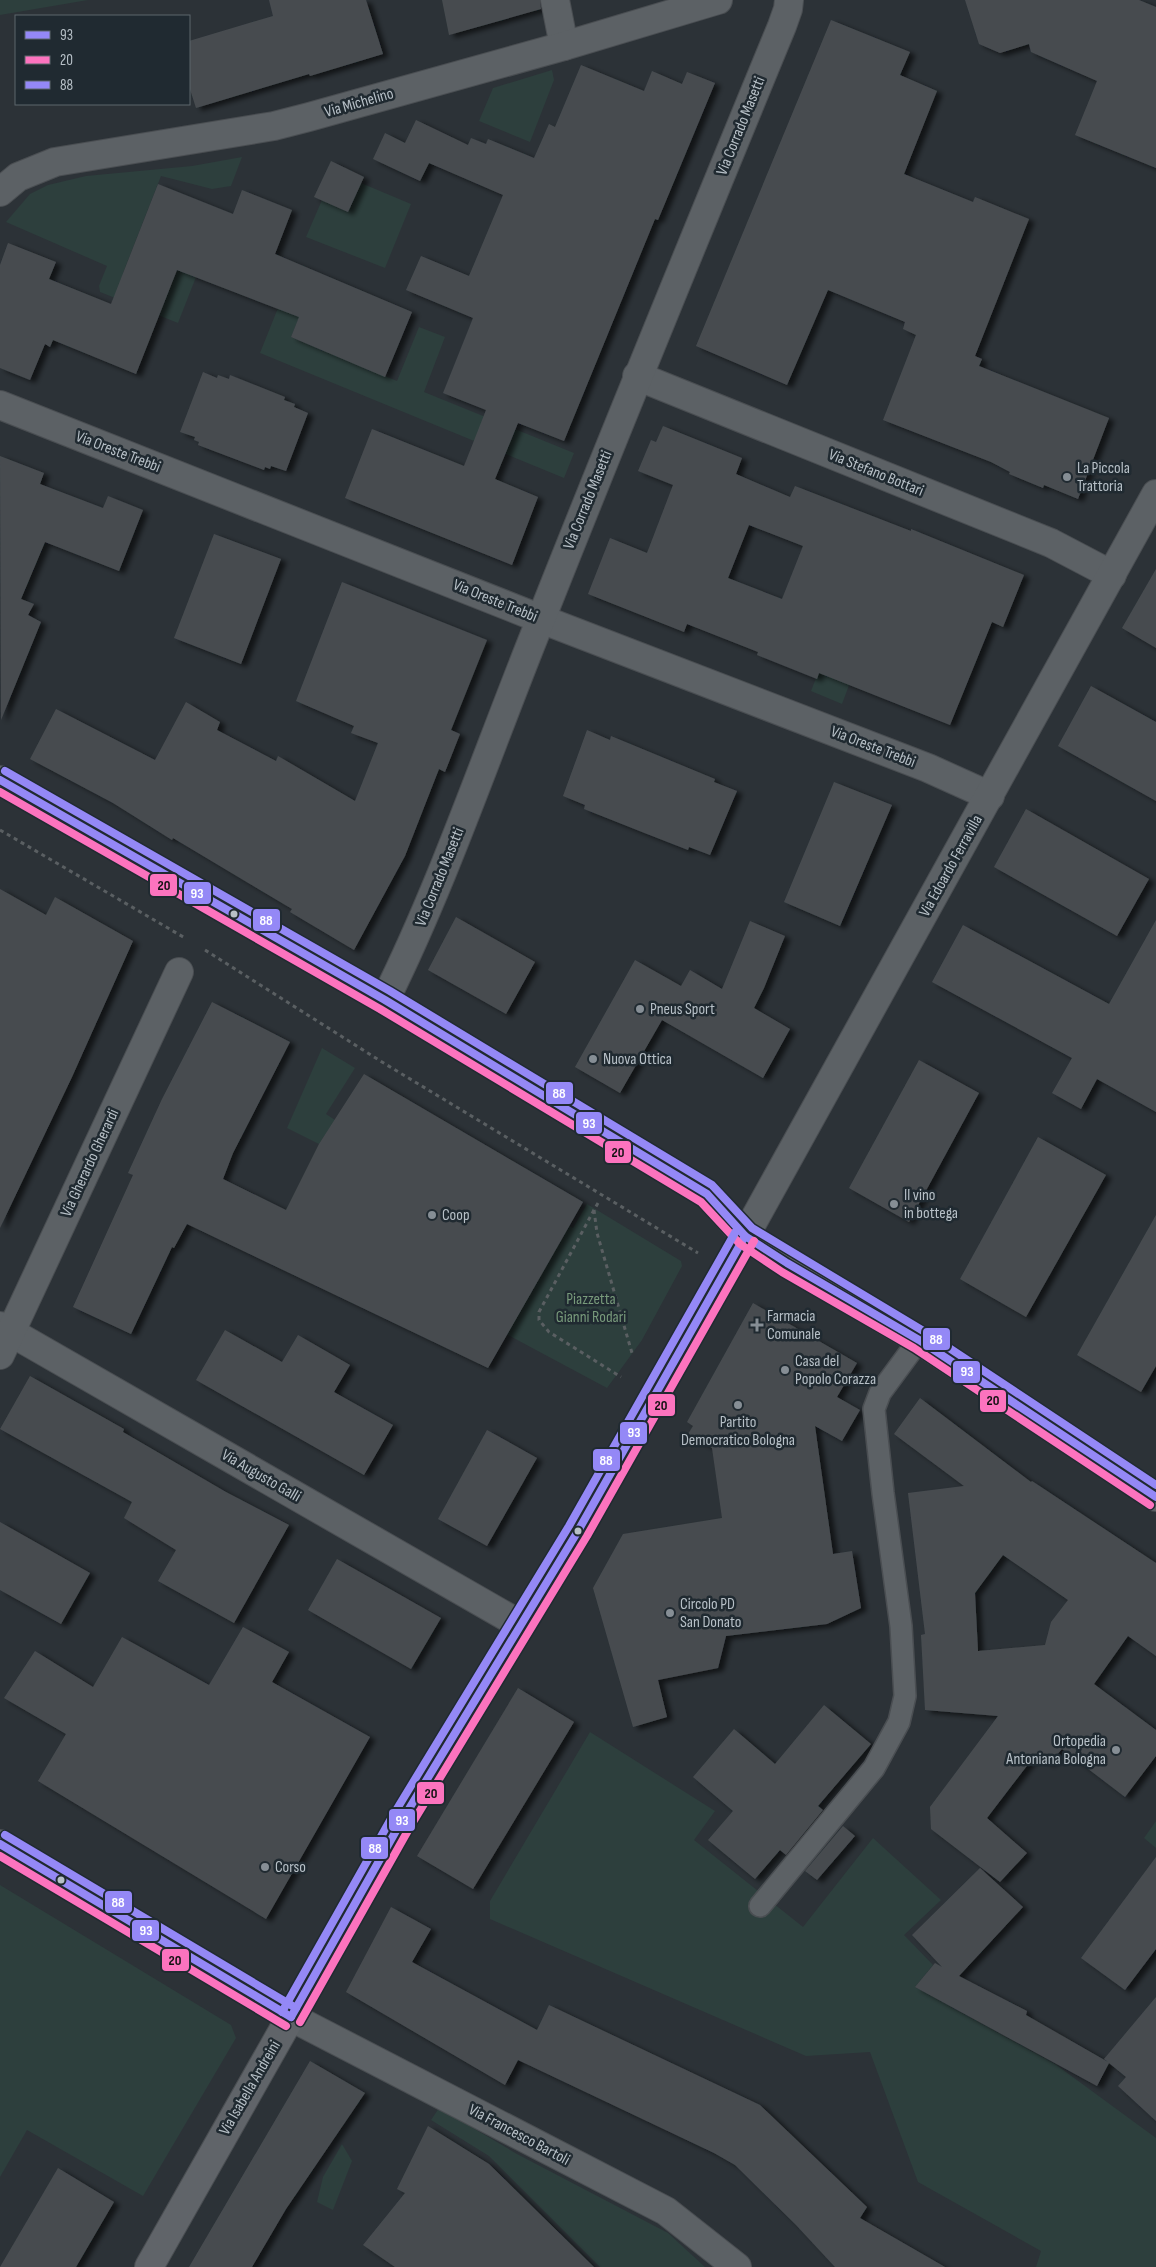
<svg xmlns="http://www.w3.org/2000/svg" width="1156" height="2267" viewBox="0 0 1156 2267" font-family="'Sofia Sans Condensed',sans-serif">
<defs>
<filter id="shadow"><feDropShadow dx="5.5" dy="3" stdDeviation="2.5" flood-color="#0009"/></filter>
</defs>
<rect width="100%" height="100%" fill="#2c3237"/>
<!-- green -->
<g fill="#2d3f3d">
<polygon points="0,0 88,0 0,15"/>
<polygon points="552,70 554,80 530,142 479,121 493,88"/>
<polygon points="242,157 231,186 212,189 161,176 123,273 169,291 179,265 198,272 178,323 100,292 99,286 107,266 6,222 30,194 48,185 86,176 192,166"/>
<polygon points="361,183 411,204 385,268 306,237 322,200 348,212"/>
<polygon points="290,278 311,288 291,337 397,381 419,327 445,337 424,392 574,453 564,478 260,353"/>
<polygon points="881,600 842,704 811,691 840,616"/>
<polygon points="322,1048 355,1068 326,1114 335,1120 319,1144 287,1128"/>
<polygon points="587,1204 681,1261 682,1266 642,1340 607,1388 506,1334 569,1226 573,1228"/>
<polygon points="590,1732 715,1811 694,1840 803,1927 873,1838 941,1900 904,1935 933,1965 915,1987 1055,2064 1156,2138 1156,2267 1036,2267 1041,2251 918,2182 870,2052 806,2056 490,1919 490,1901"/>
<polygon points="1156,1821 1156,1848 1144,1838"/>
<polygon points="0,1885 231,2025 236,2038 143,2196 27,2130 0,2177"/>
<polygon points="439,2108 517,2154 668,2233 705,2267 600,2267 489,2156 431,2120"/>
<polygon points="342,2144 352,2161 333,2210 317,2202 323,2177"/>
</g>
<!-- building -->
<g fill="#474c50" fill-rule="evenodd" filter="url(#shadow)">
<polygon points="269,0 366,0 383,54 310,76 309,74 196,108 189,86 189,41 273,16"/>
<polygon points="442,0 540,0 541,9 449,35"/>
<polygon points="965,0 1139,0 1156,7 1156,168 1075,135 1097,81 1031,52 1029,44 1000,53 979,44"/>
<polygon points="831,20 910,52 900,75 937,91 904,174 973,202 975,197 1029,219 975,356 982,359 979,366 1109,418 1078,499 1044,485 1043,488 1009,474 1010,472 991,462 883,420 916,335 903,329 905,322 828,290 787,385 696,346"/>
<polygon points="581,65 644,91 652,71 682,84 687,72 715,83 658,220 655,219 564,441 518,423 495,479 538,497 512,565 345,498 372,429 464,466 486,410 443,393 473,318 406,290 421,256 469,276 503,195 429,163 420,181 373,159 385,133 405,143 416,120 468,145 471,138 486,144 488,139 534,158 549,124 555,127"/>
<polygon points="331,161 364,177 348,212 314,197"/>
<polygon points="158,184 233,214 242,190 292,210 275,254 412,312 385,377 291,337 299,317 177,270 136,374 53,340 50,347 45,344 30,380 0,368 0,265 8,243 56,262 49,279 111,304"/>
<polygon points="203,372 217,378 218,375 229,379 230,375 285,397 284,400 295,404 294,407 308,413 286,471 271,466 270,469 265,467 264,470 198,445 199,442 194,440 195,437 180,432"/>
<path d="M663 426 742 458 736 474 790 497 795 486 911 531V529L1024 575 1003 627 992 622 950 725 819 673 817 679 757 655 758 652 687 624 684 632 588 594 610 538 647 553 673 485 638 471 651 440 656 442ZM749 525 803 546 782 599 728 578Z"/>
<polygon points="0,456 44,473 40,484 103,508 108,496 143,510 119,571 45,542 21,599 34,604 28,615 41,622 1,720"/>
<polygon points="214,534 281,559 241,664 174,638"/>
<polygon points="1156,569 1156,648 1122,628"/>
<polygon points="342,582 487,640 451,730 460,734 445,772 439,769 405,856 354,950 290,912 292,909 173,838 172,840 113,803 30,759 56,709 155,760 186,702 220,722 217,730 276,761 278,756 355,801 378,743 351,733 354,726 296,701"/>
<polygon points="1091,686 1156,722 1156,801 1058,746"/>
<polygon points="587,730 610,740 611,736 715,779 714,782 737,791 710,855 689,847 688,850 647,834 584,809 585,805 563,796"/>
<polygon points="834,782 892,805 840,926 784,902"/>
<polygon points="1026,809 1149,879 1117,936 994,867"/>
<polygon points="0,889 46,915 55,897 133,941 72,1077 0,1228"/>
<polygon points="456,917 535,962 506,1014 428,970"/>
<polygon points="1156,920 1156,1112 1097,1079 1081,1109 1052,1093 1072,1058 932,982 963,925 1109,1004"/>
<polygon points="750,921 785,936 764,988 754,1008 790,1029 763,1078 662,1020 620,1093 575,1067 635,960 681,986 690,970 722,989"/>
<polygon points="212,1002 290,1042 233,1153 223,1179 286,1210 319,1144 364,1074 583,1202 488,1368 187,1224 174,1248 172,1247 131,1334 73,1307 133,1175 128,1173 162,1099"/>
<polygon points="919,1060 979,1093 909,1222 849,1188"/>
<polygon points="1038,1137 1106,1175 1026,1317 960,1279"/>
<polygon points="1156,1215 1156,1366 1141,1392 1077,1355"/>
<polygon points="753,1303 857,1363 837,1397 860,1410 842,1441 815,1426 833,1554 852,1551 861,1608 827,1624 726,1636 718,1668 658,1680 667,1717 633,1727 593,1588 623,1534 722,1518 712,1448 688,1434 693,1426 687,1422"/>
<polygon points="225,1330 282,1362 298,1335 350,1365 334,1392 393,1425 364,1475 196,1380"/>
<polygon points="30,1376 124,1429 123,1432 226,1492 289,1525 234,1623 158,1581 176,1550 124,1518 132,1502 0,1429"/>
<path d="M920 1398 1031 1482 1032 1481 1156 1563V1656L1128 1636 1094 1684 1156 1730V1756L1125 1797 1062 1749 1049 1764 1036 1754 987 1818 1027 1853 1000 1882 931 1829 930 1807 998 1716 925 1710 921 1635 925 1634 908 1493 964 1486 894 1434ZM1003 1555 1068 1600 1051 1622 1045 1645 978 1651 975 1593Z"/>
<polygon points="487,1430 537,1458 487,1546 438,1519"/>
<polygon points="0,1522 90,1573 61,1624 0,1590"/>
<polygon points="337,1559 441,1618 411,1669 308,1610"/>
<polygon points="243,1627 289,1652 272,1682 370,1737 266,1919 38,1781 66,1734 4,1698 35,1651 93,1687 122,1637 209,1685"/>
<polygon points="518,1688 574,1722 473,1889 417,1856"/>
<polygon points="824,1705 871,1744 818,1806 823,1810 786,1855 780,1850 755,1879 708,1840 733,1811 693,1777 734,1729 775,1764"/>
<polygon points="843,1826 855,1836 817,1880 805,1871"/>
<polygon points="1156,1857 1156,1949 1125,1990 1081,1958"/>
<polygon points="980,1868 1023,1907 959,1976 1027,2011 1026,2015 1108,2062 1104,2059 1156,1997 1156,2121 1118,2086 1126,2077 1109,2063 1097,2086 915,1987 935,1963 942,1967 912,1935"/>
<polygon points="391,1907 431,1929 412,1962 537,2030 549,2005 760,2105 867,2207 860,2218 945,2267 835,2267 796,2225 735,2165 714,2153 518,2060 505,2085 346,1992"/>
<polygon points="310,2061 365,2093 286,2209 252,2267 189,2267"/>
<polygon points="428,2126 489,2164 594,2267 395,2267 363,2245 405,2193 397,2189"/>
<polygon points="58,2168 114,2202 76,2267 0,2267"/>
</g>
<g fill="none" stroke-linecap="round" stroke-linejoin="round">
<defs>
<polyline id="service" points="760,1906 874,1768 899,1722 905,1696 901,1626 883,1493 874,1409 880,1393 919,1340"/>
<g id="minor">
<polyline points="555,0 564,46"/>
<polyline points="0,192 18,177 55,162 274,126 309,117 564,46 718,0"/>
<polyline points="637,376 1051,543 1112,575"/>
<polyline points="0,405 541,619 928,768 990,796"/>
<path d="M385 1000C445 879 488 750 539 624 618 424 700 225 782 26L788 9 789 0"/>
<polyline points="0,1326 521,1625"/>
<polyline points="0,1355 179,972"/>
<polyline points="0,1844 291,2017 666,2211 737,2267"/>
</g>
<polyline id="tertiary" points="745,1236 1156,494"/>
<g id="secondary">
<polyline points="0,780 385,1000 707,1194 745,1236 787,1263 919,1340 1156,1497"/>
<polyline points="149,2267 401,1822 578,1531 745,1236"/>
</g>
</defs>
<!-- service casing -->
<use href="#service" stroke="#4a4e52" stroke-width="24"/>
<!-- minor casing -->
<use href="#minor" stroke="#4a4e52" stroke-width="30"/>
<!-- tertiary casing -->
<use href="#tertiary" stroke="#4a4e52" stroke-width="30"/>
<!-- secondary casing -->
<use href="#secondary" stroke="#4a4e52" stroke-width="30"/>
<!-- path -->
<g stroke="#5a5f62" stroke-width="3" stroke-dasharray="4 4" stroke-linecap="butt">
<polyline points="0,830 185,938"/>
<polyline points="205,950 382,1062 698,1253"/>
<polyline points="598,1203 594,1210 597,1233 632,1353 635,1355"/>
<polyline points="594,1210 539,1312 539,1320 549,1332 621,1377"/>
</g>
<!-- service -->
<use href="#service" stroke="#5c6165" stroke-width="21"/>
<!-- minor -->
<use href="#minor" stroke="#5c6165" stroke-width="28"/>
<!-- tertiary -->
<use href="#tertiary" stroke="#5c6165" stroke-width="28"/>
<!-- secondary -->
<use href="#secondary" stroke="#606469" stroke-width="28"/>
<defs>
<g id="bus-1">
<polyline points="0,780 385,1000 707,1194 745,1236 787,1263 919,1340 1156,1497"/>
<polyline points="0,1844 291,2017"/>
<polyline points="291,2017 401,1822 578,1531 745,1236"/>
</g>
<g id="bus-2">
<polyline points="0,792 380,1009 701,1202 740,1244 782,1272 914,1348 1150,1505"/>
<polyline points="0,1856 286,2026"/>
<polyline points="300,2022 410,1827 587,1536 754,1241"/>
</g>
<g id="bus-3">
<polyline points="5,771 390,991 712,1185 752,1228 925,1332 1156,1485"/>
<polyline points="5,1835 296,2008"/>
<polyline points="282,2012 392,1817 569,1526 736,1231"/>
</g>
</defs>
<!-- bus-1 casing -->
<use href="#bus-1" stroke="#202a31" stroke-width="11"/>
<!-- bus-2 casing -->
<use href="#bus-2" stroke="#202a31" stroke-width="11"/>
<!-- bus-3 casing -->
<use href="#bus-3" stroke="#202a31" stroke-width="11"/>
<!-- bus-1 -->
<use href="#bus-1" stroke="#9488f6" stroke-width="8"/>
<!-- bus-2 -->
<use href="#bus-2" stroke="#fc73be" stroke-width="8"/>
<!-- bus-3 -->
<use href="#bus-3" stroke="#9488f6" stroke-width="8"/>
</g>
<!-- markers -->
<g fill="#868e95" stroke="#202a31" stroke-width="2">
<circle cx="1067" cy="477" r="5"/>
<circle cx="640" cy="1009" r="5"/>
<circle cx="593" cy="1059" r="5"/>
<circle cx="894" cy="1204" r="5"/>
<circle cx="432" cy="1215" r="5"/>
<path d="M754.5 1317.5h5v5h5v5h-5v5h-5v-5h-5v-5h5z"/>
<circle cx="785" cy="1370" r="5"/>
<circle cx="738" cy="1405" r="5"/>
<circle cx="670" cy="1613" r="5"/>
<circle cx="1116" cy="1750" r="5"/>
<circle cx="265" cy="1867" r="5"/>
</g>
<g fill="#b7c0c7" stroke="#202a31" stroke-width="2">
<circle cx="234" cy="914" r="4.5"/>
<circle cx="578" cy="1531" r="4.5"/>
<circle cx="61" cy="1880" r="4.5"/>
</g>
<g text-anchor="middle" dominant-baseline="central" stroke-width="5" stroke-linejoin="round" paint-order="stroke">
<!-- street labels -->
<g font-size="16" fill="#b7c0c7" stroke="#202a31">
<text transform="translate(359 103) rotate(-16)">Via Michelino</text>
<text transform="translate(741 126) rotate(-68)">Via Corrado Masetti</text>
<text transform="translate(118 452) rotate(21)">Via Oreste Trebbi</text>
<text transform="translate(876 473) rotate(22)">Via Stefano Bottari</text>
<text transform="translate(588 500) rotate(-68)">Via Corrado Masetti</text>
<text transform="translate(495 601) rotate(22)">Via Oreste Trebbi</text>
<text transform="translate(873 747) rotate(21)">Via Oreste Trebbi</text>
<text transform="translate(951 866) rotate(-61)">Via Edoardo Ferravilla</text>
<text transform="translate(440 877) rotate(-68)">Via Corrado Masetti</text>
<text transform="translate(90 1163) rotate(-65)">Via Gherardo Gherardi</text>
<text transform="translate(261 1476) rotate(30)">Via Augusto Galli</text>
<text transform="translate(250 2088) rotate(-60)">Via Isabella Andreini</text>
<text transform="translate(519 2135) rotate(28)">Via Francesco Bartoli</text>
</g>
<!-- poi labels -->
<g font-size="16" fill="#b7c0c7" stroke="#202a31" text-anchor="start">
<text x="1077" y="468">La Piccola<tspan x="1077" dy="18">Trattoria</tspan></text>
<text x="650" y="1009">Pneus Sport</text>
<text x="603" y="1059">Nuova Ottica</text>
<text x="904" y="1195">Il vino<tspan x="904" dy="18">in bottega</tspan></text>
<text x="442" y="1215">Coop</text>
<text x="767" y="1316">Farmacia<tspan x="767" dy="18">Comunale</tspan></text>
<text x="795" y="1361">Casa del<tspan x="795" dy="18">Popolo Corazza</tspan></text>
<text x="738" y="1422" text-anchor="middle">Partito<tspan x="738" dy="18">Democratico Bologna</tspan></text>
<text x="680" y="1604">Circolo PD<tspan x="680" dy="18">San Donato</tspan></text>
<text x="1106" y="1741" text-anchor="end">Ortopedia<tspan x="1106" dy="18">Antoniana Bologna</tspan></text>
<text x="275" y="1867">Corso</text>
</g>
<!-- park labels -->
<g font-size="16" fill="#789a7b" stroke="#202a31">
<text x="591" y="1299">Piazzetta<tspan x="591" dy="18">Gianni Rodari</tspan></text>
</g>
</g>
<g stroke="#202a31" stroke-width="2">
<rect x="149" y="873" width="29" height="24" rx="5" fill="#fc73be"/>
<rect x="183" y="881" width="29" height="24" rx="5" fill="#9488f6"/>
<rect x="252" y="908" width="29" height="24" rx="5" fill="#9488f6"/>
<rect x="545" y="1081" width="29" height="24" rx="5" fill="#9488f6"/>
<rect x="575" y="1111" width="28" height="24" rx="5" fill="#9488f6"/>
<rect x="604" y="1140" width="28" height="24" rx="5" fill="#fc73be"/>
<rect x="922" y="1327" width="29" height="24" rx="5" fill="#9488f6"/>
<rect x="952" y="1360" width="29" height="24" rx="5" fill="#9488f6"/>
<rect x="979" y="1389" width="28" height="24" rx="5" fill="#fc73be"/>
<rect x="647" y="1393" width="29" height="24" rx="5" fill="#fc73be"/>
<rect x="619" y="1421" width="29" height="24" rx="5" fill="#9488f6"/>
<rect x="592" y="1448" width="29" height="24" rx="5" fill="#9488f6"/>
<rect x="416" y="1781" width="29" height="24" rx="5" fill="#fc73be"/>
<rect x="388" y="1808" width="28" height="24" rx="5" fill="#9488f6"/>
<rect x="360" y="1836" width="29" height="24" rx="5" fill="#9488f6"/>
<rect x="104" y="1890" width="29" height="24" rx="5" fill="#9488f6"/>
<rect x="131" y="1919" width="29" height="23" rx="5" fill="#9488f6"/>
<rect x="161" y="1948" width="29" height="24" rx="5" fill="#fc73be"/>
</g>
<g font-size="14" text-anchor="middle" font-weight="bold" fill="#fff">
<text x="197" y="898">93</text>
<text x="266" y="925">88</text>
<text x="559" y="1098">88</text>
<text x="589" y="1128">93</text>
<text x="936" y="1344">88</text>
<text x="967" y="1376">93</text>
<text x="634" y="1437">93</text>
<text x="606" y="1465">88</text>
<text x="402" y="1825">93</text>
<text x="375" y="1853">88</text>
<text x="118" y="1907">88</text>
<text x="146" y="1935">93</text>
</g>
<g font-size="14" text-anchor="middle" font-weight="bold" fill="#111">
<text x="164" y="890">20</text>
<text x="618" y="1157">20</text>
<text x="993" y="1405">20</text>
<text x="661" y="1410">20</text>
<text x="431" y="1798">20</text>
<text x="175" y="1965">20</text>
</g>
<!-- legend -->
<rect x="15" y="15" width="175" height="90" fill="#202a31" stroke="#5c666d"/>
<rect x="25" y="31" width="25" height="8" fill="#9488f6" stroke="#5c666d"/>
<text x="60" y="40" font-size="15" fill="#b7c0c7">93</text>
<rect x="25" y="56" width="25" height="8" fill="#fc73be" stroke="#5c666d"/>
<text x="60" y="65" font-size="15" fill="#b7c0c7">20</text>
<rect x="25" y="81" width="25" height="8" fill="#9488f6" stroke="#5c666d"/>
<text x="60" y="90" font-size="15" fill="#b7c0c7">88</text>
</svg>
